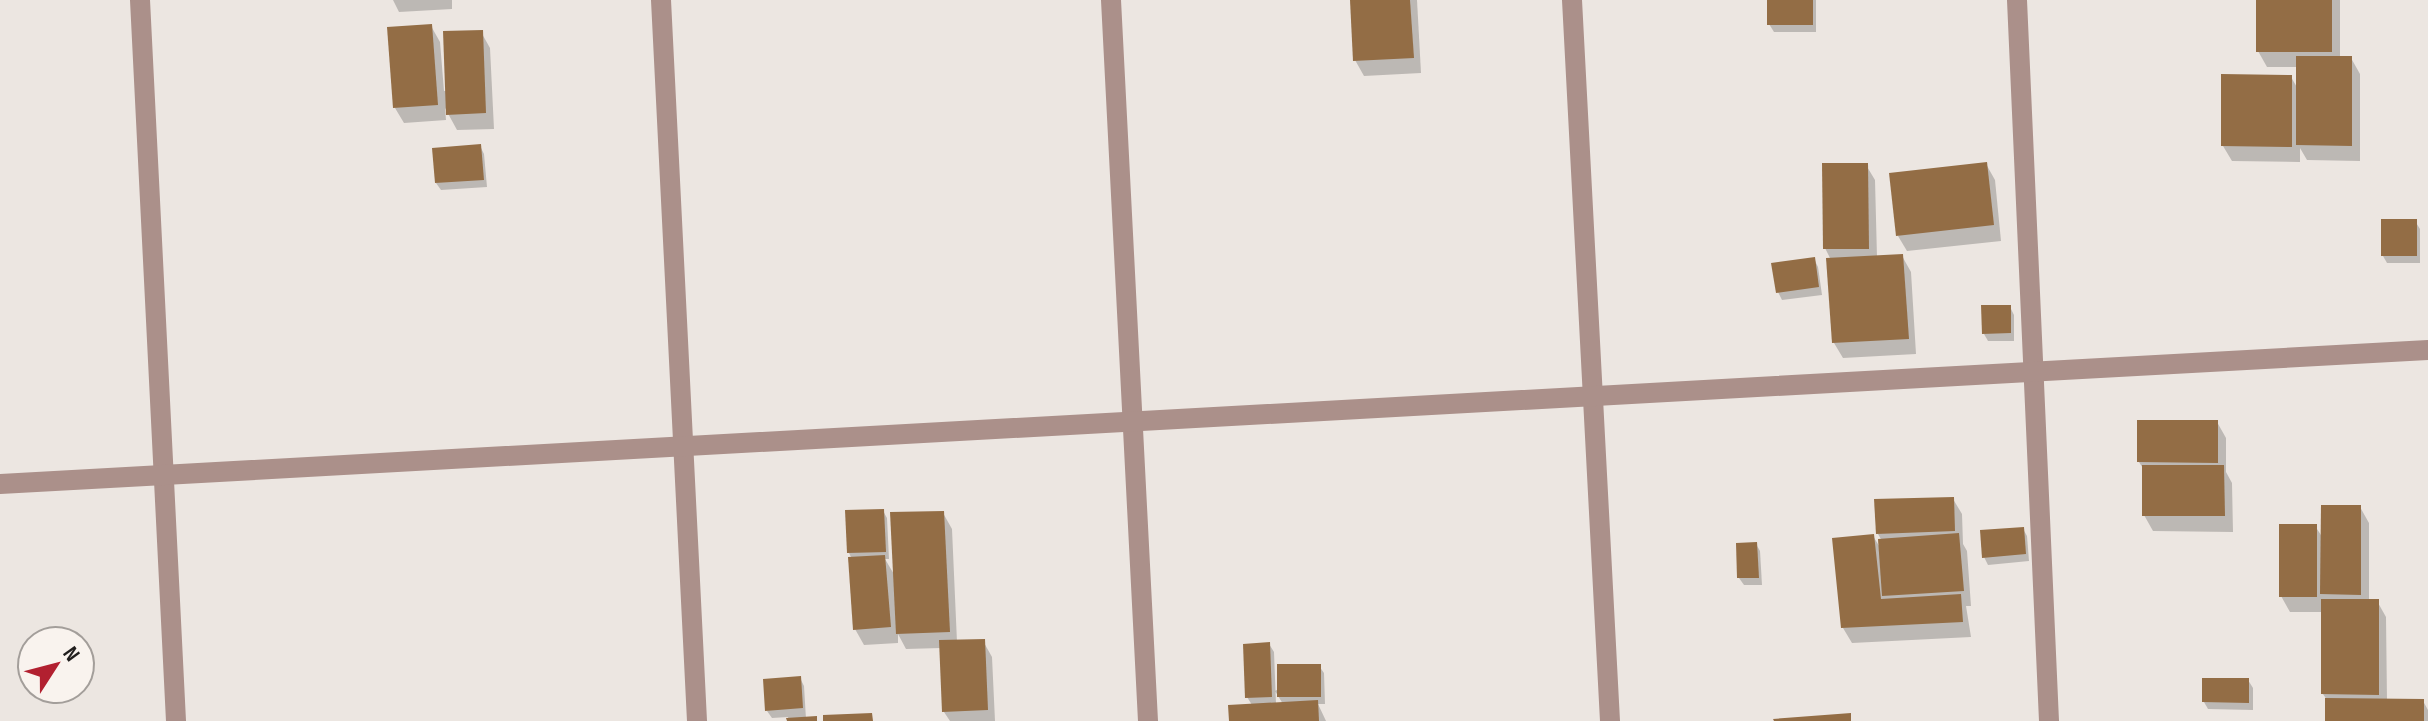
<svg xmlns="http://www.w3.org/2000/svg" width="2428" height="721" viewBox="0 0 2428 721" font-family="'Sofia Sans Condensed',sans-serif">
<rect width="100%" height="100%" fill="#ece6e1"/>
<!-- shadow -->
<g fill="#0003">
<polygon points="393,0 452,0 452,9 399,12"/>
<polygon points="1352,0 1417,0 1421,73 1364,76 1355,60"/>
<polygon points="1769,0 1816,0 1816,32 1774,32 1769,24"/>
<polygon points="2258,0 2340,0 2340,58 2351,58 2360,74 2360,161 2307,160 2300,148 2300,162 2232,161 2223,146 2291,77 2298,89 2298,67 2267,67 2258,51"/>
<polygon points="431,26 440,42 444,91 447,91 481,32 490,48 494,129 457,130 445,108 446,120 404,123 395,108"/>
<polygon points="480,146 484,154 487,187 441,190 436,183"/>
<polygon points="1986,164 1995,180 2001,241 1907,251 1898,236"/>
<polygon points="1866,165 1875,180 1877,257 1902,256 1911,272 1916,354 1843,358 1834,343 1831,260 1825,248"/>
<polygon points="2415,221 2420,229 2420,263 2387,263 2383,256"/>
<polygon points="1814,259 1818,267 1822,295 1782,300 1778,292"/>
<polygon points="2010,307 2014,315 2014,341 1988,341 1984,334"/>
<polygon points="2217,422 2226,438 2226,472 2232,483 2233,532 2153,531 2144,515 2144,470 2139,462"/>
<polygon points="1953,499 1962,514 1963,544 1967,551 1971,606 1966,606 1971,637 1852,643 1843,628 1873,536 1881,549 1882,541 1878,534"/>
<polygon points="2360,507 2369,523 2369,601 2377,601 2386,617 2387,701 2423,701 2428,710 2428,721 2327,721 2327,700 2323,694 2323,612 2290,612 2281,596 2315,526 2323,538"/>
<polygon points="883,511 887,518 889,559 885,559 895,576 943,513 952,529 957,642 983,641 992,657 995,721 950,721 944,712 941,648 906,649 898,634 898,643 864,645 855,629 852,559 849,553"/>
<polygon points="2023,529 2027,536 2029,561 1988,565 1984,557"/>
<polygon points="1756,544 1760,551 1762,585 1744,585 1739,578"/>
<polygon points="1269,644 1274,652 1276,704 1283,704 1275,691 1319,666 1324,673 1325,704 1318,704 1326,721 1231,721 1252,705 1247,697"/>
<polygon points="800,678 804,686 806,719 816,718 817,721 789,721 788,717 772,718 767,711"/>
<polygon points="2248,680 2253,688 2253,710 2208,709 2204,702"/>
</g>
<!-- building -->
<g fill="#936d45">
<polygon points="1350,0 1410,0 1414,58 1353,61"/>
<rect x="1767" y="0" width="46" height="25"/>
<rect x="2256" y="0" width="76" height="52"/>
<polygon points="432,24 438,105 393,108 387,27"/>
<polygon points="483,30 486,113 446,115 443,31"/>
<polygon points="2296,56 2352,56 2352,146 2296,145"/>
<polygon points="2221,74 2292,75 2292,147 2221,146"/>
<polygon points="481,144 484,180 435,183 432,148"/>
<polygon points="1987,162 1994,225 1896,236 1889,173"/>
<polygon points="1822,163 1868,163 1869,249 1823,249"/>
<rect x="2381" y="219" width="36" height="37"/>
<polygon points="1903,254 1909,339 1832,343 1826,258"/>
<polygon points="1815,257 1819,287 1776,293 1771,263"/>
<polygon points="1981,305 2011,305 2011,333 1982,334"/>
<polygon points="2137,420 2218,420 2218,463 2137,462"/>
<polygon points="2142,465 2224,465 2225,516 2142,516"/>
<polygon points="1954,497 1955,531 1876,534 1874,499"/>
<polygon points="2321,505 2361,505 2361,595 2320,594"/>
<polygon points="884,509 886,552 847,553 845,510"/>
<polygon points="944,511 950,632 896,634 890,512"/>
<rect x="2279" y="524" width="38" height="73"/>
<polygon points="2024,527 2026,554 1982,558 1980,530"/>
<polygon points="1959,533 1964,591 1882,596 1878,539"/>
<polygon points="1874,534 1881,599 1961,594 1963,622 1841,628 1832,538"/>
<polygon points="1757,542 1759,578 1737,578 1736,543"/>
<polygon points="885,555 891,627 853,630 848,557"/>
<polygon points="2321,599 2379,599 2379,695 2321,694"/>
<polygon points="985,639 988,710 942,712 939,640"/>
<polygon points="1270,642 1272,697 1245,698 1243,644"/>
<rect x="1277" y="664" width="44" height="33"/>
<polygon points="801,676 803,708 765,711 763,679"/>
<polygon points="2202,678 2249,678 2249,703 2202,702"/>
<polygon points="2325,698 2424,699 2424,721 2325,721"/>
<polygon points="1318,700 1319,721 1229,721 1228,705"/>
<polygon points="872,713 873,721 823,721 823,715"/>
<polygon points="1851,713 1851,721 1774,721 1773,719"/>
<polygon points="817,716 817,721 787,721 786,718"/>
</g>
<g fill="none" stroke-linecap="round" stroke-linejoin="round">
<!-- minor -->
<g stroke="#ab908a" stroke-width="20">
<polyline points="140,0 176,721"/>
<polyline points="661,0 697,721"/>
<polyline points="1111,0 1148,721"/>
<polyline points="1572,0 1610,721"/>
<polyline points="2017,0 2049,721"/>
<polyline points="0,484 2428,350"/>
</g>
</g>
<!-- north arrow -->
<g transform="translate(56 665) rotate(54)"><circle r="38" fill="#f9f3ee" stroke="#a39e9a" stroke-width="2"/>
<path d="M0-6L14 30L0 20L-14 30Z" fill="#b22030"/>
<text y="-12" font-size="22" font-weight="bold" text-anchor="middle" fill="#211e1d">N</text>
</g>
</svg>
